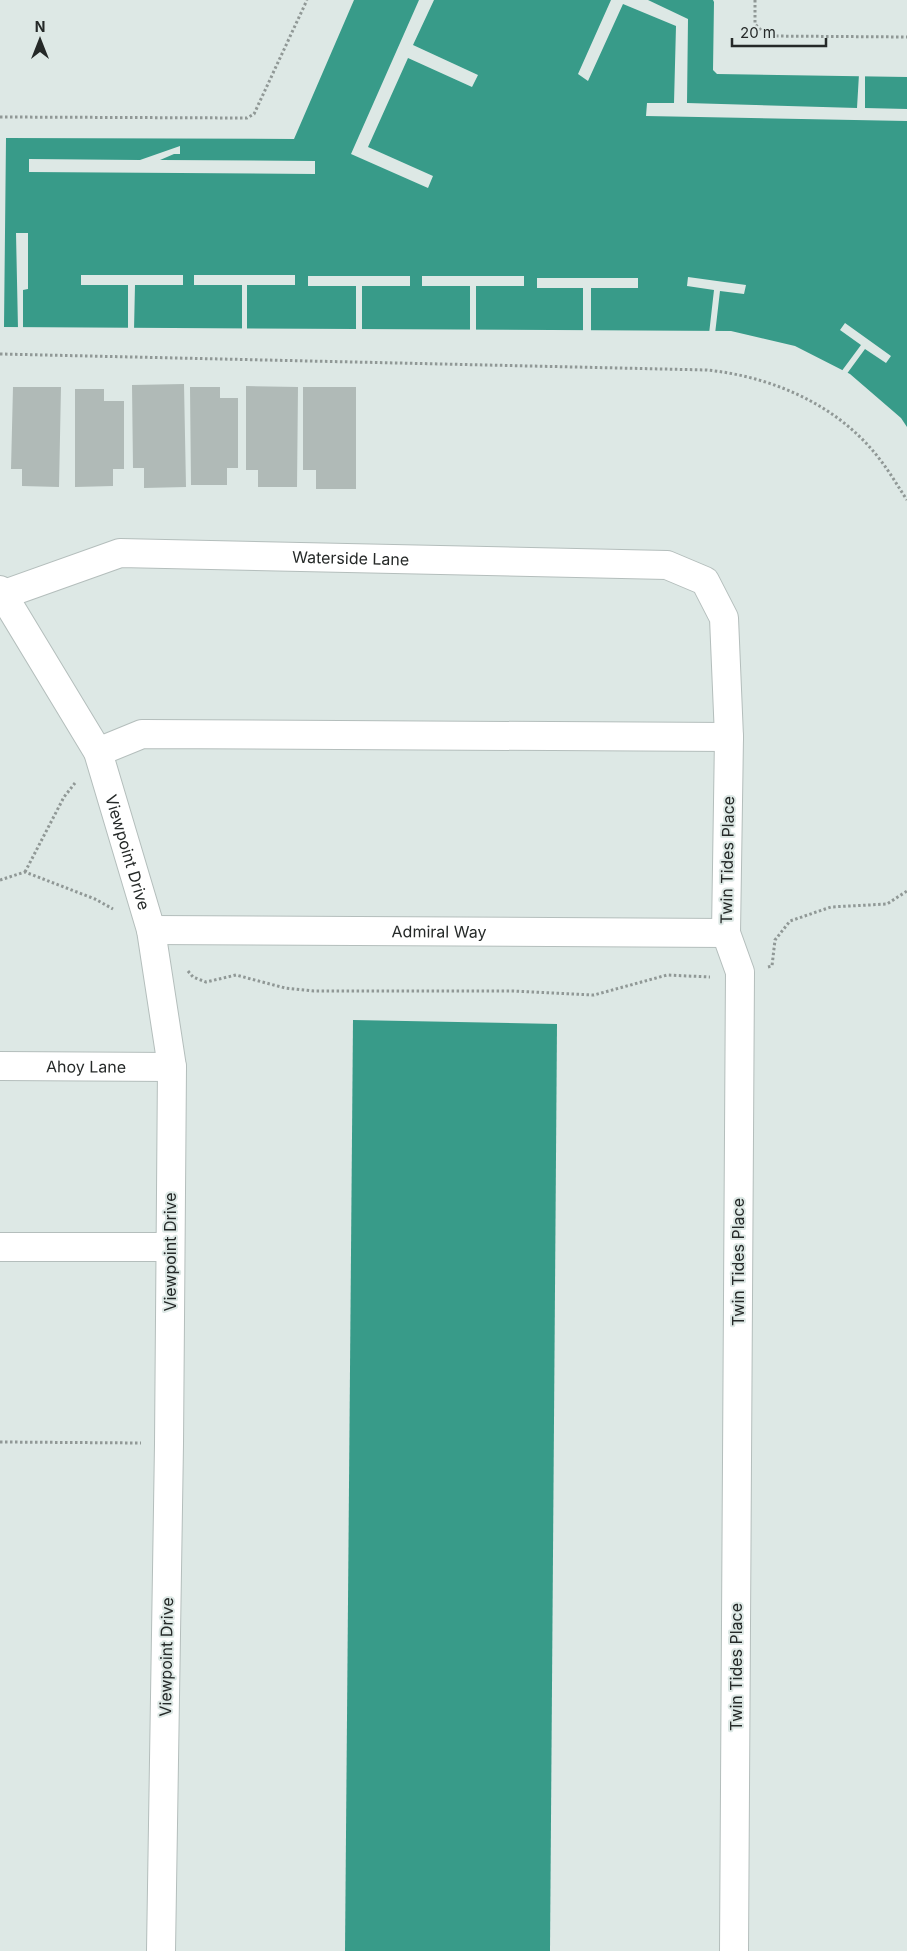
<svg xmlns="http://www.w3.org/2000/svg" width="907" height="1951" viewBox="0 0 907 1951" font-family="Inter,sans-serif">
<rect width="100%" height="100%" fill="#dde8e5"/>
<!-- water -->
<g fill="#389b89">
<polygon points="354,0 713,0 714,2 713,70 717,74 907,77 907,427 901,418 850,374 795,346 731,331 4,327 6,138 294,139"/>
<polygon points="353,1020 557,1024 550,1951 345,1951"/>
</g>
<!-- pier -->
<g fill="#dde8e5">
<polygon points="419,0 434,0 413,45 478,75 472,87 408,58 368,147 433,176 428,188 351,154"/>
<polygon points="611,0 648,0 688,19 687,103 857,108 859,74 865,74 865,108 907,109 907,121 646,116 647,103 674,103 676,26 623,4 588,81 578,74"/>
<polygon points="180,146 180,154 174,154 160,160 315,161 315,174 29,172 29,159 140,160"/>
<polygon points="16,233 28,233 28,289 23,290 23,329 18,329"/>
<polygon points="81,275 183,275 183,285 135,285 134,330 128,330 128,285 81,285"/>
<polygon points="194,275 295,275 295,285 247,285 247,331 242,331 242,285 194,285"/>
<polygon points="308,276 410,276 410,286 362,286 362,331 356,331 356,286 308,286"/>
<polygon points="422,276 524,276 524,286 476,286 476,332 470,332 470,286 422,286"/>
<polygon points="688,277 746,285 744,294 720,291 715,334 709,334 714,290 687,286"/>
<polygon points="537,278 638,278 638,288 591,288 591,333 583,333 583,288 537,288"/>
<polygon points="845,323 891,356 886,363 865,349 846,375 841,372 861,345 840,330"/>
</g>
<!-- building -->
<g fill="#b0bab7">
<polygon points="184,384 186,487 144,488 144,468 133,468 132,385"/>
<polygon points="246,386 298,387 297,487 258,487 258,470 246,470"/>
<polygon points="13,387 61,387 59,487 22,486 22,469 11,469"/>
<polygon points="190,387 220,387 220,398 238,398 238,468 227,468 227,485 191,485"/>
<polygon points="303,387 356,387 356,489 316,489 316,470 303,470"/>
<polygon points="75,389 104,389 104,401 124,401 124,469 113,469 113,486 75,487"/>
</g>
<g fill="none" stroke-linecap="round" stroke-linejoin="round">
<defs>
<g id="minor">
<path id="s1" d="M0 590 98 752 151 930 172 1067 169 1444 161 1951"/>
<path id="s2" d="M2 595 120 553 667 565 705 581 724 618 729 737 726 933 740 972 734 1951"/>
<polyline points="98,752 142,734 729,737"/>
<path id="s3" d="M151 930 726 933"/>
<path id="s4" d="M0 1066 172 1067"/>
<polyline points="0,1247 170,1247"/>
</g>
</defs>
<!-- minor casing -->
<use href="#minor" stroke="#b4bebc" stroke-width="30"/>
<!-- path -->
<g stroke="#909896" stroke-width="3" stroke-dasharray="2.5 2.5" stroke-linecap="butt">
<polyline points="755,0 755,24 767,36 907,37"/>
<polyline points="0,117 247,118 254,114 307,0"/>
<path d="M0 354 707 370C775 377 843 407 884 465 892 476 899 488 907 500"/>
<polyline points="25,872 64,797 75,783"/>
<polyline points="0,880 25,872 95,899 113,909"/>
<polyline points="768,967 772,966 775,940 790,921 831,907 887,904 907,891"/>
<polyline points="188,971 193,977 206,982 236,975 285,988 314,991 513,991 594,995 667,975 710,977"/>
<polyline points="0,1442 141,1443"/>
</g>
<!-- minor -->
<use href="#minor" stroke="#fff" stroke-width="28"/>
</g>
<g text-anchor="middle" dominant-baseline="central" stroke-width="4" stroke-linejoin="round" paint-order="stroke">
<!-- street labels -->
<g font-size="16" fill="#252928" stroke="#dde8e5">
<text stroke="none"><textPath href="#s2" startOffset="356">Waterside Lane</textPath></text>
<text stroke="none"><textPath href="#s1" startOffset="294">Viewpoint Drive</textPath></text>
<text transform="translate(727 860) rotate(-89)">Twin Tides Place</text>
<text stroke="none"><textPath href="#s3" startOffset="288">Admiral Way</textPath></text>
<text stroke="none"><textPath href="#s4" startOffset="86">Ahoy Lane</textPath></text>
<text transform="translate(170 1252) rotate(-90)">Viewpoint Drive</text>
<text transform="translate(738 1262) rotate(-90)">Twin Tides Place</text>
<text transform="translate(166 1657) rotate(-89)">Viewpoint Drive</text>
<text transform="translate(736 1667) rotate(-90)">Twin Tides Place</text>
</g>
</g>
<!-- north arrow -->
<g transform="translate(40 40)" stroke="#dde8e5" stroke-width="4" paint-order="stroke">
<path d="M0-4L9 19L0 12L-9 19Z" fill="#252928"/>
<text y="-8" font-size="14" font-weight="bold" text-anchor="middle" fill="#252928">N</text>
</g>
<!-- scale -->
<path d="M732 38v8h94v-8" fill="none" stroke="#252928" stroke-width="2.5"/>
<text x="740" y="38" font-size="15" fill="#252928" stroke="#dde8e5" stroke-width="4" paint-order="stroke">20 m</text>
</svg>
